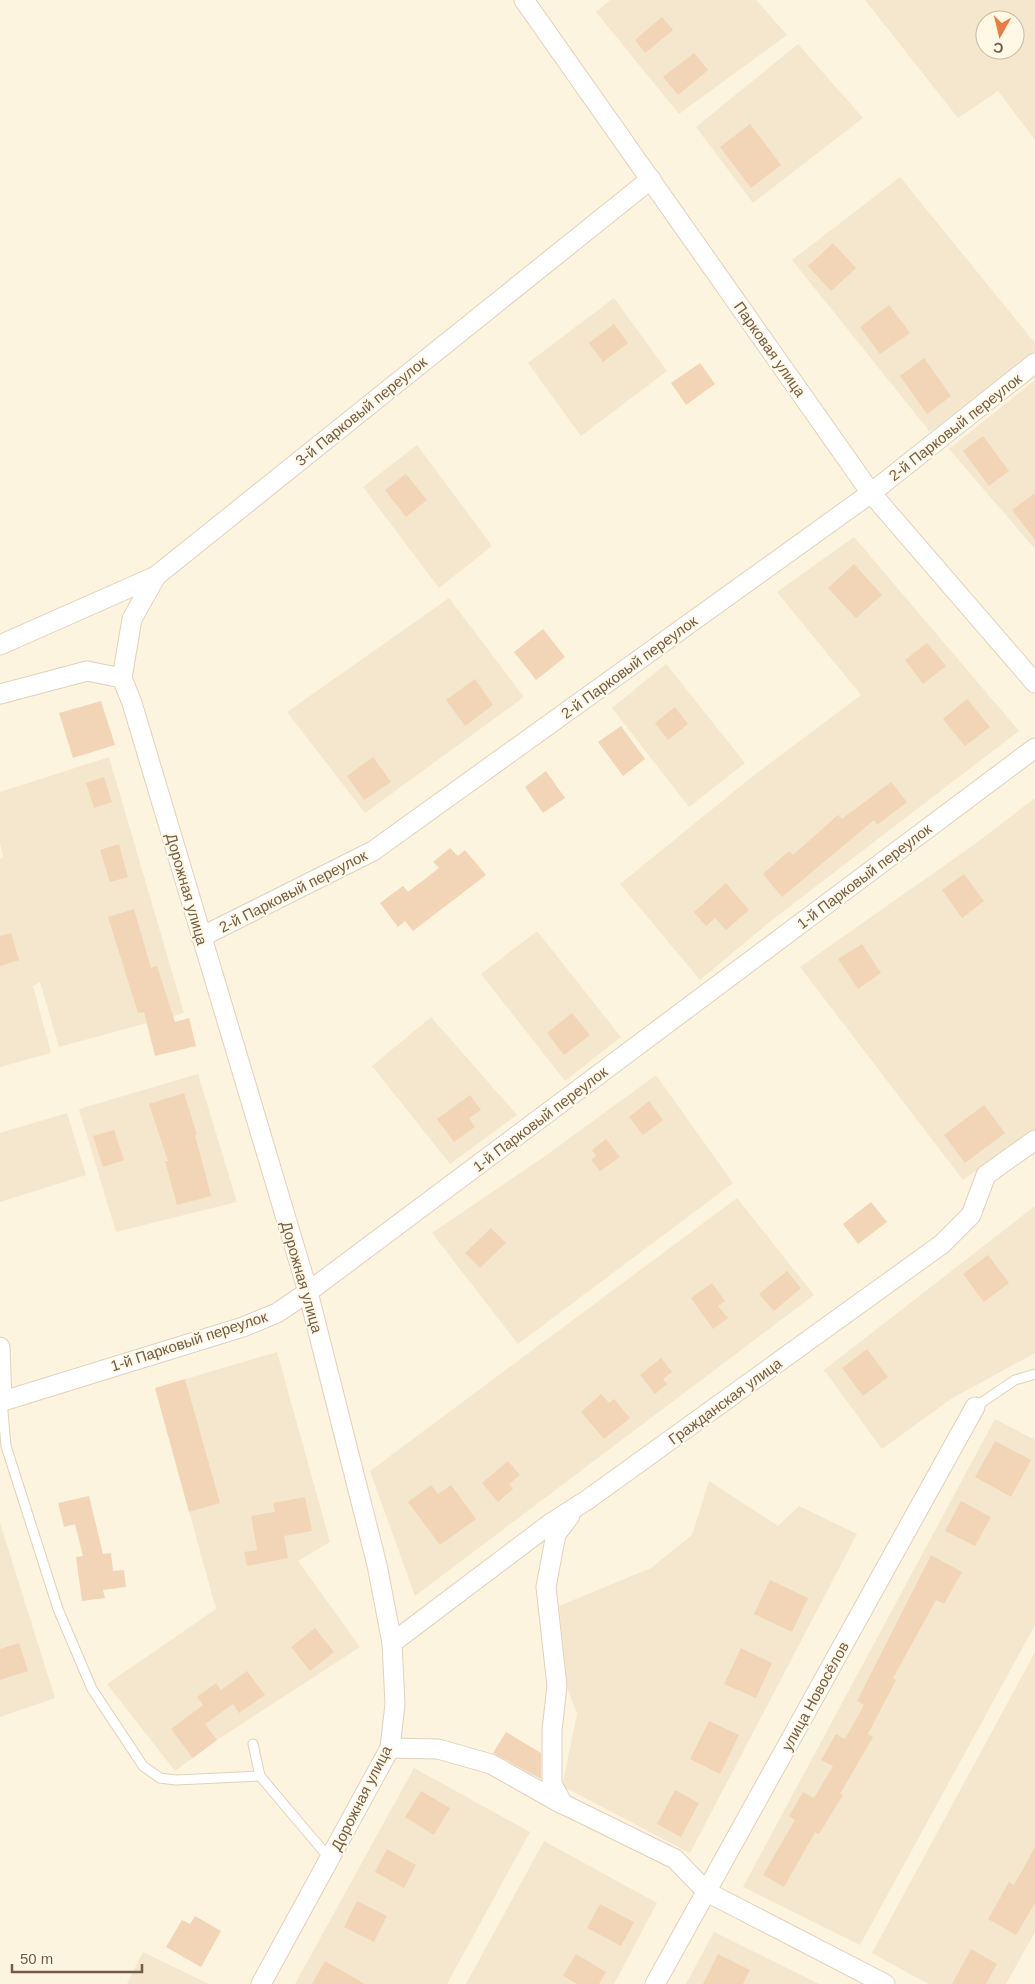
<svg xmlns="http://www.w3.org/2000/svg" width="1035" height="1984" viewBox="0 0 1035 1984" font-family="Arial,sans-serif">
<rect width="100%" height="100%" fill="#fcf4df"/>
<!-- residential -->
<g fill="#f4e7cd" fill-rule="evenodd">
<polygon points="610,0 756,0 787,35 679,114 596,12"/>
<path d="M865 0H1035V140L998 91 958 118ZM985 20H1015V50H985Z"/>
<polygon points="798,44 863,118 753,203 696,127"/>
<polygon points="900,177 1035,343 1035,351 930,432 792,260"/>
<polygon points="614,298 667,371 581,436 528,363"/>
<polygon points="1035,380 1035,549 949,449"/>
<polygon points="417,445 492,546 439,588 363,487"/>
<polygon points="854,537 1019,731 772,920 700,980 620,884 753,776 861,695 777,592"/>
<polygon points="449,598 524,697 365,813 287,712"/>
<polygon points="666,664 745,763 689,807 612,708"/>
<polygon points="109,757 184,1013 59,1047 40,982 33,986 51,1053 0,1067 0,859 3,857 0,843 0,792"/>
<polygon points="1035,798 1035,1129 963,1180 800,967 975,844"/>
<polygon points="537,931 621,1037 565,1081 481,974"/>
<polygon points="431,1017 517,1115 450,1164 372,1066"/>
<polygon points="198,1074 237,1202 116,1232 79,1109"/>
<polygon points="656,1075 733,1183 518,1344 432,1233 548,1154"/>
<polygon points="67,1113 86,1175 0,1202 0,1133"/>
<polygon points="737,1198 814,1295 415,1596 370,1471"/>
<polygon points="1035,1206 1035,1353 951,1399 882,1449 824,1370"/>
<polygon points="277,1352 330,1542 298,1561 360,1647 217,1740 175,1771 107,1684 216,1609 155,1388"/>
<polygon points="995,1419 1035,1440 1035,1625 860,1945 743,1887"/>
<polygon points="709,1481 778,1526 799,1506 857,1534 690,1853 562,1786 577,1714 568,1690 559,1606 651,1568 692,1535"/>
<polygon points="0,1523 55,1698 0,1717"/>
<polygon points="1035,1652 1035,1932 1006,1984 928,1984 872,1953"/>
<polygon points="414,1768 530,1832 447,1984 295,1984"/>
<polygon points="544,1841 657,1903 614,1984 466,1984"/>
<polygon points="714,1932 819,1984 686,1984"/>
<polygon points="143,1952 209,1984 127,1984"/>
</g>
<!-- building -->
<g fill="#f2d5b6">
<polygon points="662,17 673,30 645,53 635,40"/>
<polygon points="694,53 708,70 678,95 663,77"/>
<polygon points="750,124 781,165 751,188 720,147"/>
<polygon points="833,243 856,268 831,291 808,266"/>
<polygon points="889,305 910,333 880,354 860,327"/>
<polygon points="614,324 628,343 603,362 589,343"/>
<polygon points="924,358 951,396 927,414 900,376"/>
<polygon points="700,363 715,384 686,405 671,383"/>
<polygon points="983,436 1009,471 989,486 963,451"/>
<polygon points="406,474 427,500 406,517 385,490"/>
<polygon points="1035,493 1035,540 1012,510"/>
<polygon points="854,564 882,595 856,618 828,588"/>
<polygon points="543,629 565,657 536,680 514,652"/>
<polygon points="927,643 946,666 923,684 905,660"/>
<polygon points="475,679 493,705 465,726 446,700"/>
<polygon points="967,699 990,727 965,746 943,719"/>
<polygon points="101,701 115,745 73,758 59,713"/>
<polygon points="675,707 688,724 668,740 655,723"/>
<polygon points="621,726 645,759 623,776 598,742"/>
<polygon points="373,757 391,782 364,800 347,776"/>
<polygon points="546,771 565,798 543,813 525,787"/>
<polygon points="104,777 112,802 94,808 86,783"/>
<polygon points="891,782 907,802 877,825 874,820 782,897 763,874 789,851 793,855 838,815 842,819"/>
<polygon points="119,844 128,877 110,882 100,850"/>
<polygon points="450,848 458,856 465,850 486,875 413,931 405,921 398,927 380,903 403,886 408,892 439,868 433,862"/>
<polygon points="964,874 984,901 962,918 942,890"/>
<polygon points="726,883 749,910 726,930 715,918 706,926 694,912"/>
<polygon points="134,909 151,968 157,966 175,1022 189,1018 196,1046 155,1056 144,1012 138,1013 108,917"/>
<polygon points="11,933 19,960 0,966 0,936"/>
<polygon points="862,944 881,973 858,989 838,959"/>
<polygon points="572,1013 590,1035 564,1055 547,1033"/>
<polygon points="184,1093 197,1135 195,1135 211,1196 177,1205 165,1161 168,1161 149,1104"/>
<polygon points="470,1095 481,1110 469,1118 475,1127 454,1142 437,1119"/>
<polygon points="649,1101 663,1120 643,1135 629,1117"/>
<polygon points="984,1105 1005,1133 965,1163 944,1135"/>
<polygon points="114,1130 124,1160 103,1167 93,1136"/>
<polygon points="606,1139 620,1157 600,1171 591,1160 596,1156 592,1150"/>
<polygon points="871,1202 887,1222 858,1244 843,1224"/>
<polygon points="491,1228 506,1243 480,1268 465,1253"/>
<polygon points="988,1255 1009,1283 984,1302 963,1274"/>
<polygon points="787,1271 801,1288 774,1311 759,1294"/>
<polygon points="712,1283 725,1301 718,1306 728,1318 713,1329 691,1298"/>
<polygon points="867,1349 888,1377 863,1396 842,1368"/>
<polygon points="661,1358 672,1372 663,1379 667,1384 655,1394 640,1375"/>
<polygon points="185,1379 220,1503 189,1512 155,1388"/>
<polygon points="601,1394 609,1403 614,1399 630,1418 604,1439 581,1412"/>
<polygon points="995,1441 1031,1460 1011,1497 975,1477"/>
<polygon points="508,1461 520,1475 509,1484 513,1489 498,1502 482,1483"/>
<polygon points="431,1485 438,1494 451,1485 476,1519 440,1545 408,1502"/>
<polygon points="89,1496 103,1554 111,1553 113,1571 124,1570 126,1587 103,1590 105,1598 82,1601 76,1557 83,1556 75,1524 64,1527 58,1503"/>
<polygon points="305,1497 312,1531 284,1536 288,1558 247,1566 244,1552 257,1550 251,1516 275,1512 273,1503"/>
<polygon points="961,1501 991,1517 975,1546 945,1531"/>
<polygon points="931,1555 962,1572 944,1604 936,1600 893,1678 896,1680 868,1734 873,1737 840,1794 843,1795 819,1834 815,1832 784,1887 763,1875 795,1820 789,1816 803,1792 814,1798 833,1766 821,1760 836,1734 845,1739 864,1705 857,1701"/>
<polygon points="770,1580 808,1598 792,1632 754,1614"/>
<polygon points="315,1628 334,1652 310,1671 291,1647"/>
<polygon points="19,1643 28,1671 0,1680 0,1649"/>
<polygon points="741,1648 772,1663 756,1698 724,1684"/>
<polygon points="247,1671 265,1695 239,1713 233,1704 205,1724 217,1740 193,1758 171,1729 203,1705 197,1697 216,1683 221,1690"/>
<polygon points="709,1721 739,1735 720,1774 690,1759"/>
<polygon points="506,1732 541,1753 541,1779 493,1753"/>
<polygon points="675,1790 699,1803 681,1837 657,1824"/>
<polygon points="421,1791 450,1808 434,1835 405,1817"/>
<polygon points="1035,1847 1035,1903 1016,1935 988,1919 1009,1882 1014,1885"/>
<polygon points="387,1849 416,1865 404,1888 375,1872"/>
<polygon points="357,1901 387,1916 374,1942 344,1927"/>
<polygon points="600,1904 634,1922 621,1946 587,1928"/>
<polygon points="195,1916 221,1931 201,1967 166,1947 182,1920 190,1924"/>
<polygon points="971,1949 997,1964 986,1984 952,1984"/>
<polygon points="576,1954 606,1972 599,1984 577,1984 563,1976"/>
<polygon points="718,1954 750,1970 743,1984 703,1984"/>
<polygon points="325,1961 365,1984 312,1984"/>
</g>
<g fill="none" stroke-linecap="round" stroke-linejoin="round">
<defs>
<g id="service">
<polyline points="2,1401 6,1446 58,1609 92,1689 143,1766 160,1778 176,1780 260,1776"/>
<polyline points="975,1407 1015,1380 1035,1374"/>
<polyline points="253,1744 260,1776 330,1859"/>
</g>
<g id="minor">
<polyline points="524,0 871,493 1035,683"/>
<polyline points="0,645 156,576"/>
<polyline points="122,678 132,619 156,576 651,179"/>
<polyline points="0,694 87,671 122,678 132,703 308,1292 377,1565 392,1643 395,1704 390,1748 261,1984"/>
<polyline points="201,937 373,851 871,493 1035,363"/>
<polyline points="0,1347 2,1401"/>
<polyline points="0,1402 243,1327 277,1313 308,1292 1035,748"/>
<polyline points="570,1516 556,1534 546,1587 557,1686 552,1730 552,1784 563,1804 675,1859 707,1892 885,1984"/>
<polyline points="392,1643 551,1523 587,1500 942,1244 971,1215 986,1175 1035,1140"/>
<polyline points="390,1748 438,1749 491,1764 562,1804"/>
<polyline points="655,1984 975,1407"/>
</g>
</defs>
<!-- service casing -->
<use href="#service" stroke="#e0d1bb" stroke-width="11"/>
<!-- minor casing -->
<use href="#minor" stroke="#e0d1bb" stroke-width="21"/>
<!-- service -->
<use href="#service" stroke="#fff" stroke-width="9"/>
<!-- minor -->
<use href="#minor" stroke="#fff" stroke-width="19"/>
</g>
<g text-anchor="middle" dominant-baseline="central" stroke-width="4" stroke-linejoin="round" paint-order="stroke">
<!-- street labels -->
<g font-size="15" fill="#725c47" stroke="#fff8e5">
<text transform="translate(770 349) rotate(55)">Парковая улица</text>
<text transform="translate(361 411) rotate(-39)">3-й Парковый переулок</text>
<text transform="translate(955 427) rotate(-38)">2-й Парковый переулок</text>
<text transform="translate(629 667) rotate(-36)">2-й Парковый переулок</text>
<text transform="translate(864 876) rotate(-37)">1-й Парковый переулок</text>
<text transform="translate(187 889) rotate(74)">Дорожная улица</text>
<text transform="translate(293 891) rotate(-27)">2-й Парковый переулок</text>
<text transform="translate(540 1119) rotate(-37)">1-й Парковый переулок</text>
<text transform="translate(302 1277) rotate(74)">Дорожная улица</text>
<text transform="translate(189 1341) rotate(-18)">1-й Парковый переулок</text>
<text transform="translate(725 1401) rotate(-36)">Гражданская улица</text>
<text transform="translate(815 1696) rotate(-61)">улица Новосёлов</text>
<text transform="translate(361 1798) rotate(-63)">Дорожная улица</text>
</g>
</g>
<!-- north arrow -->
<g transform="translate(1000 35) rotate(188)"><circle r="24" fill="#fff8e5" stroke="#c7baa6"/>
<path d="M0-4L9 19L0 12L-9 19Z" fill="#e87c42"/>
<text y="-8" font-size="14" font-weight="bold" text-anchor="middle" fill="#725c47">С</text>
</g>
<!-- scale -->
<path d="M12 1964v8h130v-8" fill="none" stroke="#725c47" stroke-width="2.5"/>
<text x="20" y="1964" font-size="15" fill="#725c47" stroke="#fff8e5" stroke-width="4" paint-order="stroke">50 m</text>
</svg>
